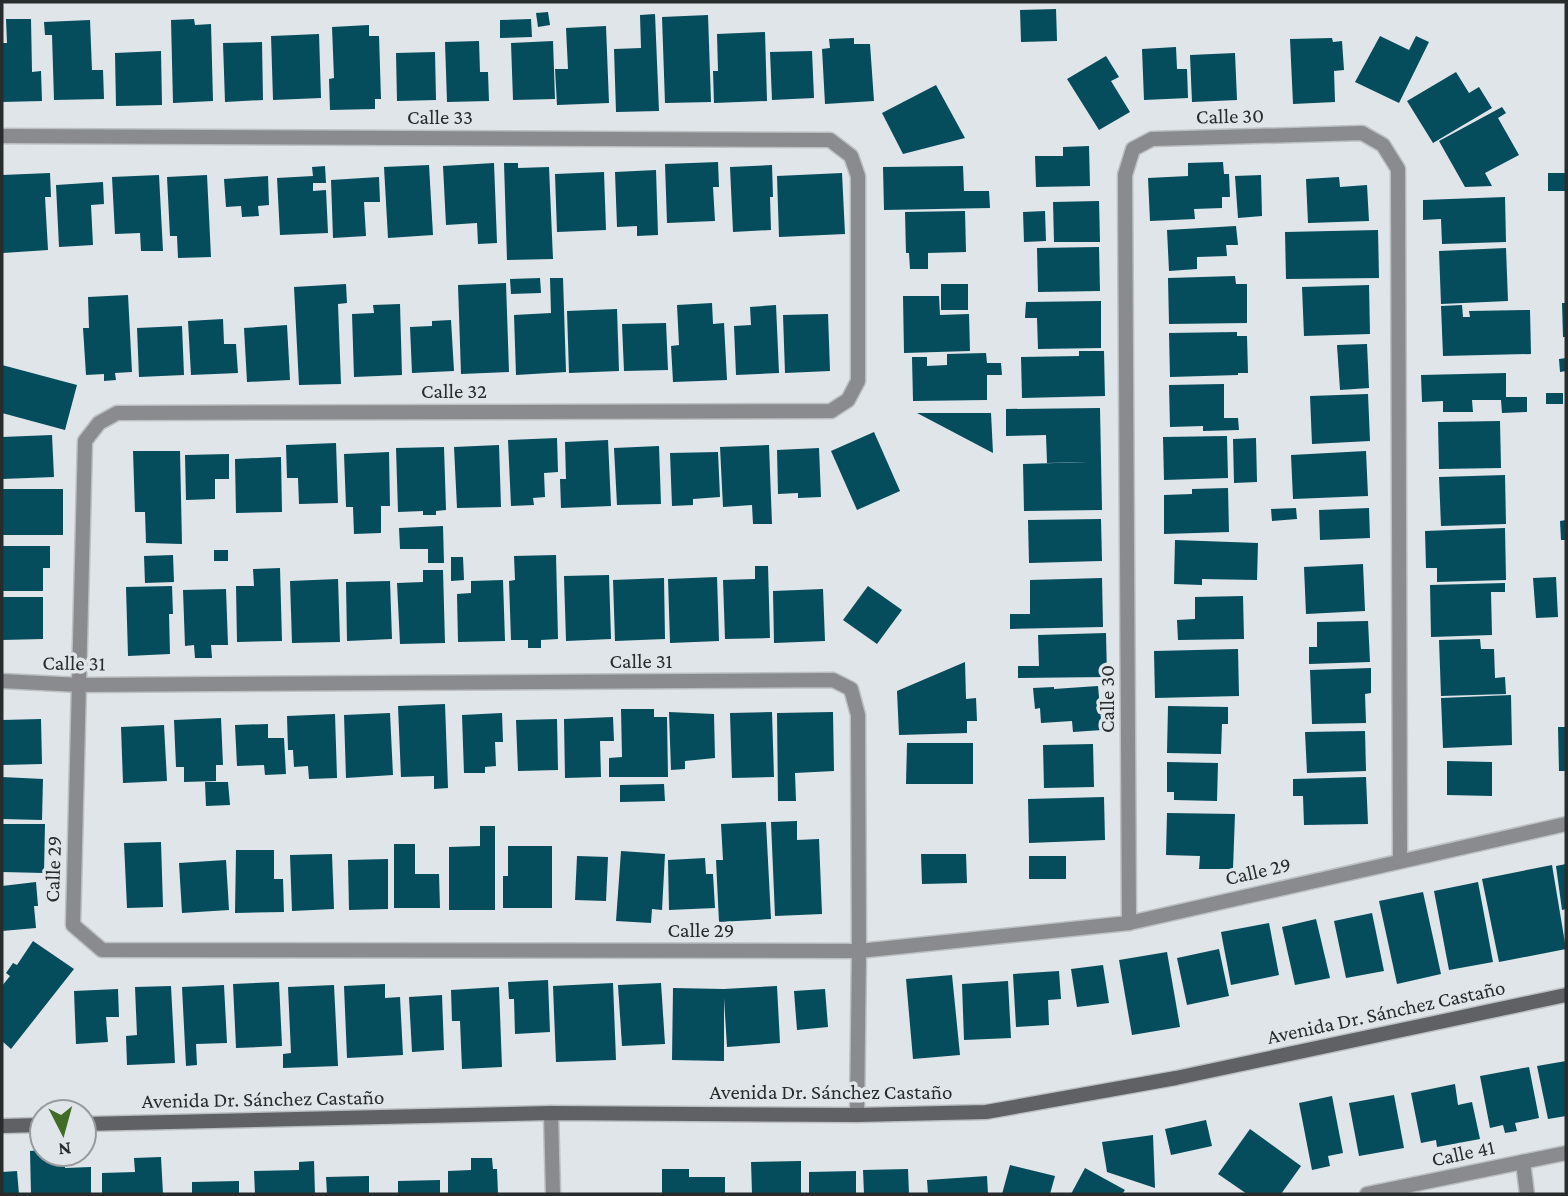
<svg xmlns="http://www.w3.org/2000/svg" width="1568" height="1196" viewBox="0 0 1568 1196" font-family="'Crimson Pro',serif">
<rect width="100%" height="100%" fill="#dfe5e9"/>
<!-- building -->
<g fill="#054c5d">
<polygon points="1056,9 1057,41 1021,42 1020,10"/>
<polygon points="548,12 550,25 538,27 536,13"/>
<polygon points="655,14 659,111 616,112 614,49 641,48 640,15"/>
<polygon points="708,15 711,102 665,103 662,17"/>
<polygon points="6,19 31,19 32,72 41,71 42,101 2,102 2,43 7,43"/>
<polygon points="194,19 195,25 211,24 213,101 173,103 171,20"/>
<polygon points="531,19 532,37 500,38 500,20"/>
<polygon points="90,20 92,70 103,70 104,99 54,100 52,35 45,35 44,22"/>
<polygon points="369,25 369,36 379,36 381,99 375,99 375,109 330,110 329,79 334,78 332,27"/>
<polygon points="606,26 609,103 557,105 555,69 568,69 566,28"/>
<polygon points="765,32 767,101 714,103 713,71 718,71 717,34"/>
<polygon points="319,34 321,98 273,100 271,36"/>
<polygon points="1380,36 1409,50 1416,36 1429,42 1399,103 1355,82"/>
<polygon points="854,38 854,44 870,44 874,101 825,104 822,49 830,48 829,39"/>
<polygon points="1332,38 1333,42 1342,41 1344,70 1334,71 1335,102 1293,104 1290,39"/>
<polygon points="479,41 480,72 488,72 489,101 447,102 445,42"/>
<polygon points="553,41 555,99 513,100 511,43"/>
<polygon points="262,42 263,100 225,102 223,43"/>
<polygon points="1176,47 1177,69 1187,69 1188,98 1144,100 1142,49"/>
<polygon points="161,51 162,105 116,106 115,53"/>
<polygon points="812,51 814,98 772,100 770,52"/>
<polygon points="435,52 436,100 397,101 396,53"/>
<polygon points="1235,53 1237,100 1192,102 1190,55"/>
<polygon points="1106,56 1119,77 1111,81 1130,112 1099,130 1067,79"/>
<polygon points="1456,72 1469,93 1479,87 1492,108 1433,143 1407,101"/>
<polygon points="936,85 965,138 903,154 882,113"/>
<polygon points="1502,107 1506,113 1498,118 1519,155 1485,173 1492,186 1465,187 1439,141"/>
<polygon points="1089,146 1090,186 1036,187 1035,156 1063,156 1063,147"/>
<polygon points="718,162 719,187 713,187 715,221 667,223 665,164"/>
<polygon points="1223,162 1224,174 1229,174 1230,197 1222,197 1222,208 1194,209 1195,219 1150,221 1148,178 1188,176 1188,163"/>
<polygon points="494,163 497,243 478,244 477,223 446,225 443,166"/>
<polygon points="504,163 518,163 518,168 549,167 553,259 507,260"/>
<polygon points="429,165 433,235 388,238 384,167"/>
<polygon points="772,165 773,197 770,197 771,230 733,232 730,167"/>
<polygon points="325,166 326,183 313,183 313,191 326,190 328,233 280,235 277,178 313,176 312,167"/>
<polygon points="963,166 964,191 989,191 990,208 884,210 883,167"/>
<polygon points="656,170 658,235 637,236 637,226 617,227 615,172"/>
<polygon points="604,172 606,230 557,232 555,174"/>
<polygon points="50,173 51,197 45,197 48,250 3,253 2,175"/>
<polygon points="842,173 845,234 779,237 777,176"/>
<rect x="1548" y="173" width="18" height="18"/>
<polygon points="159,175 163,251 141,251 140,233 115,234 112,177"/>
<polygon points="207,175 211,257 178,258 177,236 170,236 167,177"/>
<polygon points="1261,175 1262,216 1238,218 1235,176"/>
<polygon points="268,176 269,205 258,206 259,216 242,217 241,206 226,207 224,179"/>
<polygon points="379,177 380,202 364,202 366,236 333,238 331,180"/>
<polygon points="1339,177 1340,187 1367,185 1369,221 1308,223 1306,179"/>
<polygon points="103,182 104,204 91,205 93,245 59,247 56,185"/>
<polygon points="1505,197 1506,242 1442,244 1441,219 1423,220 1423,200"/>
<polygon points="1099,201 1100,242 1054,242 1053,202"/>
<polygon points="965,211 966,252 928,253 928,269 910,269 909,253 906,253 905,212"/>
<polygon points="1045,211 1046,241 1024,242 1023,212"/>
<polygon points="1236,226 1238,245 1226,245 1227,256 1197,257 1197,269 1169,271 1167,230"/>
<polygon points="1378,230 1379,278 1286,279 1285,232"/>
<polygon points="1099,247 1100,291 1038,292 1037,248"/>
<polygon points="1506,248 1508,301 1441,304 1439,251"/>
<polygon points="1235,276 1236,284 1247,284 1247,323 1169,324 1168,278"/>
<polygon points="540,278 541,293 511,294 510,279"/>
<polygon points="550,278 563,278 566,372 516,375 514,315 551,313"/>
<polygon points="506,283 509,372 461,374 458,285"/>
<polygon points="346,284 347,303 338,304 341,384 299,385 294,287"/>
<rect x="941" y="284" width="27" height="26"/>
<polygon points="1369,285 1370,334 1304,336 1302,287"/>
<polygon points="128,295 132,372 115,373 116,380 104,381 104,374 86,375 83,328 89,328 88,297"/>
<polygon points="903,296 939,296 940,315 969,314 970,351 904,353"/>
<polygon points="1101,301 1101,348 1038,349 1037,318 1025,318 1026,302"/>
<polygon points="712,303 713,324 724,323 727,380 673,382 671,346 679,345 677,305"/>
<polygon points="1562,303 1566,303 1566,337 1563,337"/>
<polygon points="400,304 402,375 354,377 352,314 374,313 373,305"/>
<polygon points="776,305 779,373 736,375 734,326 751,325 750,307"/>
<polygon points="1462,305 1463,317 1470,317 1469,311 1530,310 1531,354 1443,356 1441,306"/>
<polygon points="617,309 619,371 569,373 567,311"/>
<polygon points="828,314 830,371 785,373 783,315"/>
<polygon points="223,319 224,344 236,344 238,373 191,375 188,321"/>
<polygon points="451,320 454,371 412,373 410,327 432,326 432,321"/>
<polygon points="666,323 668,370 624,371 622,324"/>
<polygon points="287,325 290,380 247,382 244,328"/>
<polygon points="182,326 184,375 139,377 137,328"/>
<polygon points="1237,332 1237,336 1247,336 1248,373 1238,373 1238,375 1170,377 1169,333"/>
<polygon points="1367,344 1369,388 1340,390 1337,345"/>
<polygon points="1079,351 1104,351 1105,396 1022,398 1021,357 1079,356"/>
<polygon points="986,353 987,363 1001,363 1002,375 987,375 987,400 913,401 912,357 927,357 927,366 947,365 947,354"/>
<polygon points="1566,358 1566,371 1560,372 1559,359"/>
<polygon points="2,365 77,385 65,430 2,413"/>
<polygon points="1506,373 1506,397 1527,397 1527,412 1502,413 1501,400 1472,400 1473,412 1443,412 1443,401 1422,402 1421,375"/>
<polygon points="1224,384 1224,418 1238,418 1239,430 1203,431 1203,426 1170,427 1169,385"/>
<rect x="1546" y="393" width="17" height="11"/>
<polygon points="1368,394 1370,441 1312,444 1310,396"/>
<polygon points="1100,408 1102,510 1024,511 1023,464 1088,462 1047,463 1046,435 1006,436 1006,409"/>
<polygon points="917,413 991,413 993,453"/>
<polygon points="1500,421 1501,468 1439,469 1438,422"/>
<polygon points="874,432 900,491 857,510 831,451"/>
<polygon points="52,435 54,477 2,479 2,437"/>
<polygon points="1227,436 1228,478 1164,480 1163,437"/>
<polygon points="557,438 558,472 544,473 545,497 533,498 534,505 511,506 508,440"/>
<polygon points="1256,438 1257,482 1234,483 1233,439"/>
<polygon points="608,440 611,506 561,508 560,479 566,479 565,442"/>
<polygon points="336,443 338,503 299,504 298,478 287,478 286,445"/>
<polygon points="499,445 501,507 457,508 454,447"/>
<polygon points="769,445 772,524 753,524 752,505 723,507 720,447"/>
<polygon points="659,446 661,504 617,505 614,448"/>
<polygon points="444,447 446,510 436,511 436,515 423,515 423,511 398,512 396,448"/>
<polygon points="819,448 821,497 798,498 798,493 778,494 777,450"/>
<polygon points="133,451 180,451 182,544 146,543 145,512 135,512"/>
<polygon points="1366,451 1368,496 1293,499 1291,455"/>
<polygon points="389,452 390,506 381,506 381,533 354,534 353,507 346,507 344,454"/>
<polygon points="718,452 720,497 693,499 693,505 672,506 670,453"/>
<polygon points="229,454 229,479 215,479 215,499 186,500 185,455"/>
<polygon points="281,457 282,512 236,513 235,459"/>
<polygon points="1505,475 1506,524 1441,526 1439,477"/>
<polygon points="1228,488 1229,532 1164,534 1164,495 1192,494 1192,489"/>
<rect x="2" y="489" width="61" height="46"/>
<polygon points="1296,508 1297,519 1272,521 1271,509"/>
<polygon points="1369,508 1370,538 1320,540 1319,510"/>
<polygon points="1101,519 1102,561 1029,563 1028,520"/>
<polygon points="1566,520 1566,540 1561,540 1560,521"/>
<polygon points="443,526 444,563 428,563 428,549 400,549 399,528"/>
<polygon points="1505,528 1506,580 1437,582 1437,568 1426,568 1425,531"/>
<polygon points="1175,540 1258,543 1257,580 1202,579 1202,585 1174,584"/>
<polygon points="2,546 50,546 50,568 43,568 43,591 2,591"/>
<rect x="214" y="550" width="14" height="11"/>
<polygon points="173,555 174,582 145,583 144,556"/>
<polygon points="556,555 558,639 541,640 541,648 528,648 528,640 511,640 509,581 515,580 514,556"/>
<polygon points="451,557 463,557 464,580 451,581"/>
<polygon points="1363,564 1365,611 1306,614 1304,567"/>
<polygon points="755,566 768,566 770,638 725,639 723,580 755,579"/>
<polygon points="280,568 282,641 237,642 236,586 254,586 253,569"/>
<polygon points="423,570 443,570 445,643 400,644 397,583 423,582"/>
<polygon points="609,575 611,639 566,641 564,576"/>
<polygon points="717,577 719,641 670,643 668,579"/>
<polygon points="1556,577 1558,617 1536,618 1533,578"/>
<polygon points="664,578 665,639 615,641 613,580"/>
<polygon points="1102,578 1103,627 1010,629 1010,614 1030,614 1030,580"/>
<polygon points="338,579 340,642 292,643 290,581"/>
<polygon points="503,580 505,641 458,642 457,594 471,593 471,581"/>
<polygon points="390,581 392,639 347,641 346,582"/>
<polygon points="1505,583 1505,592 1491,592 1492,635 1431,637 1430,585"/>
<polygon points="172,586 173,614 169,614 170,654 128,656 126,587"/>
<polygon points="868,586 902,610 877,644 843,620"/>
<polygon points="226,589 228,645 211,645 212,658 195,658 194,645 185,646 183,590"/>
<polygon points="823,589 825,641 774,643 773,591"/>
<polygon points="1243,596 1244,639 1178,640 1177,620 1195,619 1195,597"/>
<polygon points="2,597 43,597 43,639 2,640"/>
<polygon points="1368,621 1370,662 1309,664 1309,647 1317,647 1317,622"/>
<polygon points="1106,633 1107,677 1018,678 1018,666 1039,666 1038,635"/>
<polygon points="1480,639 1481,649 1494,649 1495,678 1505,677 1506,694 1441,696 1439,640"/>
<polygon points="1238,649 1239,696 1155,698 1154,651"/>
<polygon points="965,662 966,699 976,698 977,721 967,721 967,733 899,735 897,691"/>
<polygon points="1371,668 1371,693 1365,694 1366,723 1312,724 1310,670"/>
<polygon points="1098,686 1102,730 1073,732 1072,721 1041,723 1040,708 1035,709 1033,688 1054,687 1054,689"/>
<polygon points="1511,695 1512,745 1443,748 1441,698"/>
<polygon points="445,704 448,788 434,789 434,776 401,777 398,706"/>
<polygon points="1168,706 1228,707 1228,724 1222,724 1221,754 1167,753"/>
<polygon points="621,709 654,709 654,717 667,717 668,777 609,777 609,758 622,757"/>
<polygon points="669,712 714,714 715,758 685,761 685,769 671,770"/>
<polygon points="772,712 774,777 732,778 730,713"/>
<polygon points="833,712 834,771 795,773 796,801 778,801 777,713"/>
<polygon points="390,713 393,775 346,778 344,715"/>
<polygon points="502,713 503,742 495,742 496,766 485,767 485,773 464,773 462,715"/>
<polygon points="335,714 337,778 309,779 308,766 294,767 293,750 288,750 287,716"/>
<polygon points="613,717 614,741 600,741 601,777 565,778 564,719"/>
<polygon points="221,718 223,765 216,765 216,781 184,782 184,767 176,767 174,720"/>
<polygon points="41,719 42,764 2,765 2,720"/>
<polygon points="557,719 558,770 518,771 516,720"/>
<polygon points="268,724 268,738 284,738 286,774 265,775 264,765 237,766 235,725"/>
<polygon points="164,725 167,781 123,783 121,727"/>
<polygon points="1558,727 1566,727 1566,771 1559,771"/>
<polygon points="1365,731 1366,771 1307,773 1305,732"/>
<polygon points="907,743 973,743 973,784 906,784"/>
<polygon points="1093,744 1094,787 1044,788 1043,745"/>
<polygon points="1447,761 1492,762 1492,796 1447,795"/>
<polygon points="1167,762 1218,763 1217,801 1174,800 1174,792 1167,792"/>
<polygon points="2,777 43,779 42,820 2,819"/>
<polygon points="1366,777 1368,824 1304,825 1303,796 1293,796 1293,779"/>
<polygon points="205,782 228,782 230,805 206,806"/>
<polygon points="664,784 665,801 620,802 620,785"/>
<polygon points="1104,797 1105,840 1029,843 1028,799"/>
<polygon points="1167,813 1235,814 1233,869 1199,869 1200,856 1166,855"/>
<polygon points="797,821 797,840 819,839 822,914 775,916 771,822"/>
<polygon points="766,822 771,919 719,922 716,860 723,860 721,824"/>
<polygon points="2,824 45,824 44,873 2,872"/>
<polygon points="480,826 495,826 495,910 449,910 449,847 480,846"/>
<polygon points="161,842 163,907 127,908 124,843"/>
<polygon points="394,844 415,844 415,874 439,874 440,908 394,908"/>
<polygon points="508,846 552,846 552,908 503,908 503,876 508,876"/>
<polygon points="236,850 274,850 274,879 283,879 284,912 235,913"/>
<polygon points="621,851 665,854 662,910 652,909 651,923 616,921"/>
<polygon points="332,854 334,909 292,911 290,855"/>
<polygon points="921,854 966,854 967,883 922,884"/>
<polygon points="577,856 608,857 606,901 575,900"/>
<rect x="1029" y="856" width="37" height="23"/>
<polygon points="705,858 706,874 713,874 715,908 669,910 668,860"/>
<polygon points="388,859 388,909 349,910 348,860"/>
<polygon points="226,860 229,910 182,913 179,863"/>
<polygon points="1566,864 1566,909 1562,910 1556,866"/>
<polygon points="1552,865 1566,949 1499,962 1482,879"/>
<polygon points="36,882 38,906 34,906 36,928 2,931 2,886"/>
<polygon points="1478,882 1493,962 1449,970 1434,891"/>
<polygon points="1423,892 1441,974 1397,984 1379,901"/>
<polygon points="1372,913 1384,971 1346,978 1334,921"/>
<polygon points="1316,919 1330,978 1295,985 1282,927"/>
<polygon points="1269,923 1279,975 1231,985 1221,932"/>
<polygon points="33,941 74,969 11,1049 2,1041 2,986 10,976 6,973 13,963 17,965"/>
<polygon points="1219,949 1229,996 1187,1005 1177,958"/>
<polygon points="1167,952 1180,1027 1132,1035 1119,960"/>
<polygon points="1103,965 1109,1003 1077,1007 1071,969"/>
<polygon points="1059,971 1061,999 1048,1000 1049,1025 1016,1027 1013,974"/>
<polygon points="952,975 960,1055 913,1059 906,979"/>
<polygon points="548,980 550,1032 515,1034 514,999 509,999 508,982"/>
<polygon points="1008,981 1011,1038 964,1040 962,984"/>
<polygon points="279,982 282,1046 236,1048 233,984"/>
<polygon points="613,983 616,1060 556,1062 553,986"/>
<polygon points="661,983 665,1044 622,1046 618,985"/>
<polygon points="385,984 385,998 400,997 403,1055 347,1058 344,986"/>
<polygon points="224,985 227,1043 196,1044 197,1065 186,1066 182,987"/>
<polygon points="334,985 338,1066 283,1068 283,1054 291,1053 288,987"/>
<polygon points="171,986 175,1063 127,1065 126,1036 137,1035 135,987"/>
<polygon points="777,986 780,1043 727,1047 724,998 724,1061 672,1060 673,988 724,989"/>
<polygon points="499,987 502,1067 462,1069 460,1021 452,1021 451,990"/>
<polygon points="118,989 119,1017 106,1017 108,1042 76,1044 74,991"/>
<polygon points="825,989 828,1027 797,1030 794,991"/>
<polygon points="442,995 444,1050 412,1052 409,997"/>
<polygon points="1566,1061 1566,1116 1548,1119 1537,1066"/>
<polygon points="1529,1067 1539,1118 1515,1123 1517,1131 1505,1133 1503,1125 1490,1128 1480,1076"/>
<polygon points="1455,1084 1458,1105 1472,1102 1480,1139 1437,1147 1436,1140 1421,1143 1411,1093"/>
<polygon points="1394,1095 1404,1148 1359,1156 1349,1103"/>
<polygon points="1332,1096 1343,1153 1328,1156 1330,1166 1312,1170 1299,1103"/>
<polygon points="1206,1120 1212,1146 1171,1155 1165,1129"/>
<polygon points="1250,1129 1301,1166 1281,1194 1247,1194 1218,1174"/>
<polygon points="1153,1135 1155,1188 1107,1172 1102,1142"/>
<polygon points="42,1150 42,1154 65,1154 65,1168 91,1167 91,1194 31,1194 30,1151"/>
<polygon points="161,1157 163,1194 102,1194 102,1173 135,1172 134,1158"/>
<polygon points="471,1158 492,1158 493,1169 497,1169 498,1194 448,1194 448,1171 471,1170"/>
<polygon points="314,1161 315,1194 255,1194 254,1171 299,1170 299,1162"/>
<polygon points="801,1161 801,1194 752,1194 751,1162"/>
<polygon points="1010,1165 1055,1176 1050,1194 1002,1194"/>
<polygon points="1085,1168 1125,1190 1122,1194 1071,1194"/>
<polygon points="662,1169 689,1169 689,1177 725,1177 725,1194 662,1194"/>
<polygon points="908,1169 909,1194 864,1194 863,1170"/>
<polygon points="17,1171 19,1194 2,1194 2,1172"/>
<polygon points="856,1171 856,1194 809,1194 809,1172"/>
<polygon points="369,1176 369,1194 327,1194 326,1177"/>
<polygon points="987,1176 988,1194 928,1194 927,1180"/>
<polygon points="440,1180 440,1194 398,1194 398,1181"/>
<polygon points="239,1181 239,1194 192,1194 192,1182"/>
</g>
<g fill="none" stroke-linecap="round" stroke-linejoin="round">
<defs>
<g id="street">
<polyline points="2,136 830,140 851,156 858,176 858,381 848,400 831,411 117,413 99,423 85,441 73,925 102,950 859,951 1129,923 1566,824"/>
<polyline points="2,681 80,685 833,680 851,689 858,715 859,951 857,1115"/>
<polyline points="1129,923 1125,175 1133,149 1152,139 1362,133 1383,145 1398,169 1400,860"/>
<polyline points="551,1113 553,1194"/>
<polyline points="1523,1162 1527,1194"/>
<polyline points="1367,1194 1566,1153"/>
</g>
<g id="secondary">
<polyline points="84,1124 551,1113 857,1115 986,1112 1176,1078 1566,995"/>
<polyline points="2,1126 42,1125"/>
</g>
</defs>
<!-- street casing -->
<use href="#street" stroke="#bbc0c3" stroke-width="17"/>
<!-- secondary casing -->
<use href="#secondary" stroke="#bbc0c3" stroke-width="17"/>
<!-- street -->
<use href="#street" stroke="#8a8b8e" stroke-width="14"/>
<!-- secondary -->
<use href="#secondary" stroke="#5f6165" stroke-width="14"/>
</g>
<g text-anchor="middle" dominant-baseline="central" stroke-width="7" stroke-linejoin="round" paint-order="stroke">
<!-- street labels -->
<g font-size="21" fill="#292c2d" stroke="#dfe5e9">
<text transform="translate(1230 116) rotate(-1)">Calle 30</text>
<text x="440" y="117">Calle 33</text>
<text x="454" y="391">Calle 32</text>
<text x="641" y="661">Calle 31</text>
<text transform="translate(74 663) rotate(1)">Calle 31</text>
<text transform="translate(1107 699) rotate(-90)">Calle 30</text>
<text transform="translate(53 869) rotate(-88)">Calle 29</text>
<text transform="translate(1258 871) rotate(-13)">Calle 29</text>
<text x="701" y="930">Calle 29</text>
<text transform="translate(1386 1012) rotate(-12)">Avenida Dr. Sánchez Castaño</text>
<text x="831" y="1092">Avenida Dr. Sánchez Castaño</text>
<text transform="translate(263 1099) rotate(-1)">Avenida Dr. Sánchez Castaño</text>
<text transform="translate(1463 1153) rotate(-12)">Calle 41</text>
</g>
</g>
<!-- border -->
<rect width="1568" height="1196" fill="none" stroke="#292c2d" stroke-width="7"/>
<!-- north arrow -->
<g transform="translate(63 1133) rotate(174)"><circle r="33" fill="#dfe5e9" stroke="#969b9e" stroke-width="2"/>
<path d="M0-5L12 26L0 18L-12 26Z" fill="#416c28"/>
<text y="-10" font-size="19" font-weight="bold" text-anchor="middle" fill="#292c2d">N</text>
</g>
</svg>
